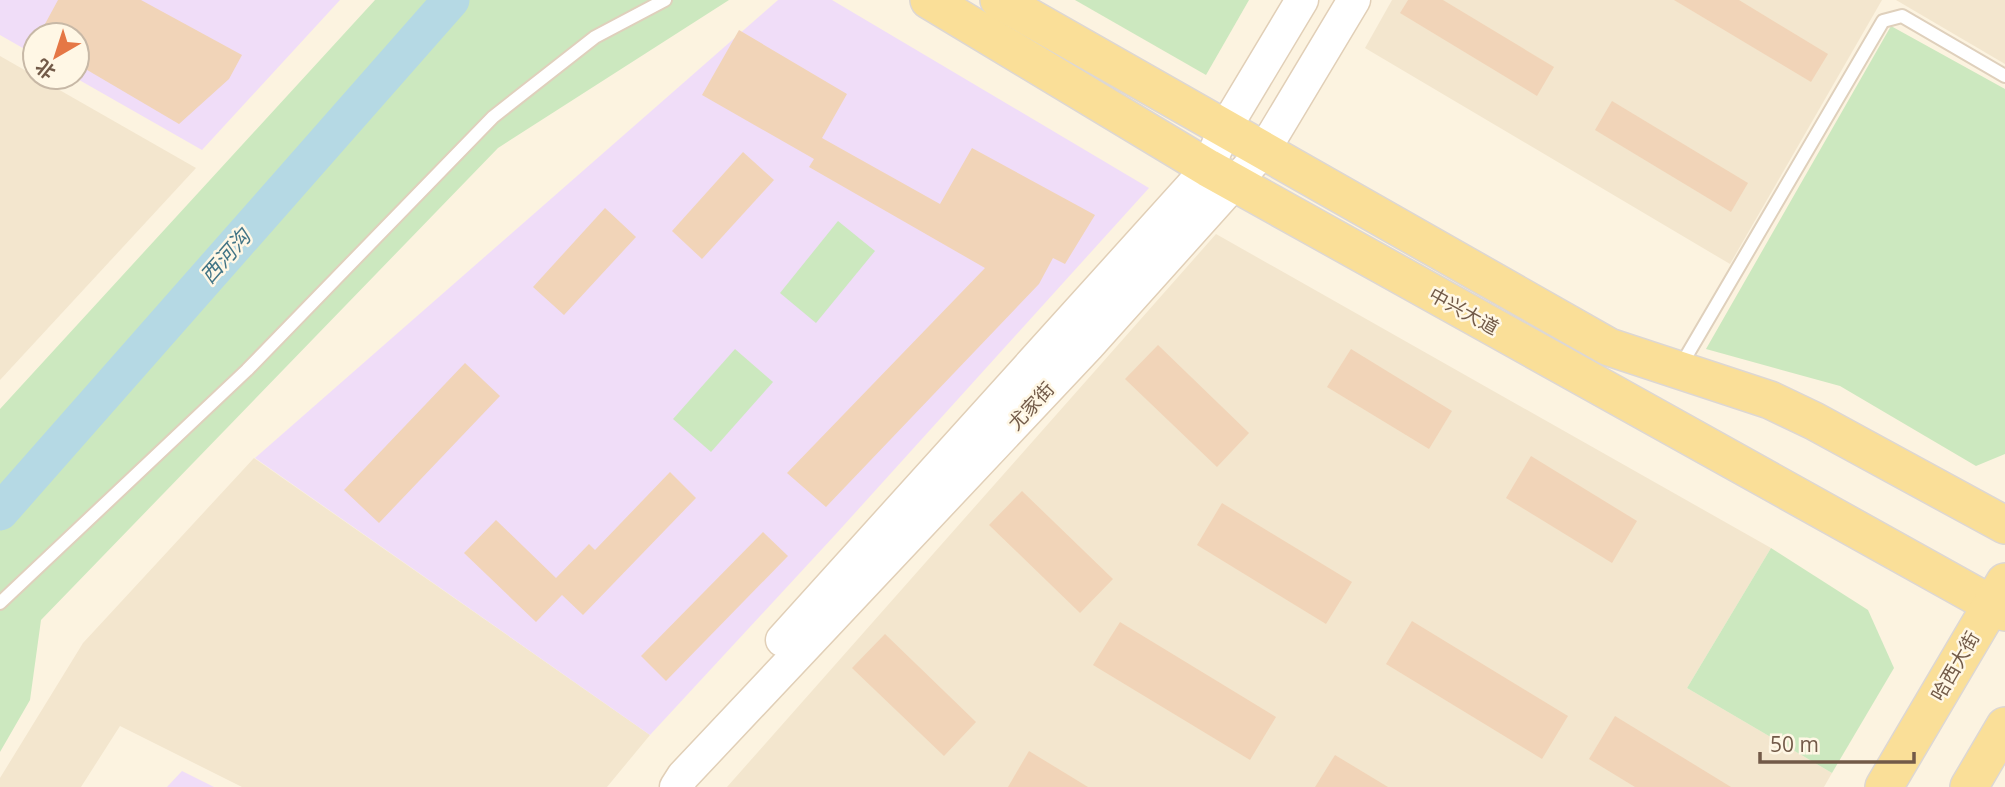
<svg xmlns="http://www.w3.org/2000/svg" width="2005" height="787" viewBox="0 0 2005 787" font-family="'Open Sans','Noto Sans SC',sans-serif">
<rect width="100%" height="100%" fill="#fcf3e0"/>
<!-- residential -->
<g fill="#f3e6ce">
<polygon points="1392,0 1882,0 1730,264 1365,48"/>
<polygon points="1896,0 2005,0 2005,64"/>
<polygon points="0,56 196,168 0,380"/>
<polygon points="1216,234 1771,548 1687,688 1832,773 1824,787 727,787"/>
<polygon points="254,458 650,735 607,787 242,787 120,726 81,787 0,787 0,778 83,643"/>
</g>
<!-- education -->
<g fill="#f0ddf8">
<polygon points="0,0 340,0 202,150 74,77 77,77 77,35 35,35 35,55 0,35"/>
<polygon points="778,0 832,0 1149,188 835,535 650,735 255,458"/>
<polygon points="182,771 214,787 167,787"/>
</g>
<!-- green -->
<g fill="#cce8bf">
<polygon points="375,0 729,0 498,148 41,620 30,700 0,752 0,409"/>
<polygon points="1075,0 1249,0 1206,75"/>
<polygon points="1891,26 2005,89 2005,454 1976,466 1840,386 1706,349"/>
<polygon points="838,221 875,251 816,323 780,293"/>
<polygon points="735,349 773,382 711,452 673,419"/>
<polygon points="1771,548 1868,610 1894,668 1832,773 1687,688"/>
</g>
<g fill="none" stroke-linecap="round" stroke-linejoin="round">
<!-- river -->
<polyline stroke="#b5d9e4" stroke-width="37" points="0,512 451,0"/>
</g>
<!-- building -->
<g fill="#f1d4b8">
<polygon points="58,0 141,0 242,55 229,79 179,124 77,64 77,35 39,35"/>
<polygon points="1408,0 1443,0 1554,67 1537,96 1400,13"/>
<polygon points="1674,0 1739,0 1828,54 1811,82"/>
<polygon points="739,30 847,94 822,138 940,204 972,148 1095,215 1065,264 1053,258 1039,284 826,507 787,473 985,268 809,167 814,159 702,95"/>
<polygon points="1612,101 1748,183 1731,212 1595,130"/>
<polygon points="743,152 774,180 702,259 672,231"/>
<polygon points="605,208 636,237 564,315 533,287"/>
<polygon points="1158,345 1249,433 1217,467 1125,379"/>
<polygon points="1351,349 1452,411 1429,449 1327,387"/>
<polygon points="465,363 500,396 379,523 344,490"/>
<polygon points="1531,456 1637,521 1612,563 1506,498"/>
<polygon points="670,472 696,498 583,615 562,595 536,622 464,553 496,520 556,578 589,544 595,550"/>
<polygon points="1022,491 1113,579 1080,613 989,525"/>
<polygon points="1222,503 1352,582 1326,624 1197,545"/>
<polygon points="763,532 788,556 666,681 641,656"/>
<polygon points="1412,621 1568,716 1542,759 1386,664"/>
<polygon points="1120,622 1276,717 1250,760 1093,665"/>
<polygon points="885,634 976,722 944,756 852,668"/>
<polygon points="1615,716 1731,787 1635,787 1589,759"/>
<polygon points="1029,751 1088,787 1008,787"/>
<polygon points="1335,755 1388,787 1315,787"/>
</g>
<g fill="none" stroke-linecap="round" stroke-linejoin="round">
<defs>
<g id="lane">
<polyline points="1680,367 1883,21 1902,16 2005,76"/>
<polyline points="0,603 247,370 493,117 595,37 665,0"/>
</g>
<g id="secondary">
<polyline points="782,640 1208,168 1224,130 1302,0"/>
<polyline points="676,787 683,776 1088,346 1264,150 1354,0"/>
</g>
<g id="primary">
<polyline points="929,0 1208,168 2005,612"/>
<polyline points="999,0 1609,347 1770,400 1814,421 2005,525"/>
<polyline points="1884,787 2005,582"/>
<polyline points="1969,787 2005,726"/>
</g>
</defs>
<!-- lane casing -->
<use href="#lane" stroke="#dfd0bc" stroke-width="16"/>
<!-- secondary casing -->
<use href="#secondary" stroke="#e1cfb7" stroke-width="35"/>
<!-- primary casing -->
<use href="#primary" stroke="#ddd7d3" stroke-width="40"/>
<!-- lane -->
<use href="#lane" stroke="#fff" stroke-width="12"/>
<!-- secondary -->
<use href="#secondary" stroke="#fff" stroke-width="32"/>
<!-- primary -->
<use href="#primary" stroke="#fadf98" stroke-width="37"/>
</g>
<g text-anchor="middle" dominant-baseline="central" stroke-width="5" stroke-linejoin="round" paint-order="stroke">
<!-- street labels -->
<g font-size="19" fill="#725a48" stroke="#fff7e5">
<text transform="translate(1464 311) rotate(29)">中兴大道</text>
<text transform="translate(1031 406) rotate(-47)">尤家街</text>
<text transform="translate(1955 666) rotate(-60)">哈西大街</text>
</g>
<!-- water labels -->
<g font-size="21" font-style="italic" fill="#427485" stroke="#fff7e5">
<text transform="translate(225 256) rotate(-49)">西河沟</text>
</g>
</g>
<!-- north arrow -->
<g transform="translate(56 56) rotate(219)"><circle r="33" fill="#fff7e5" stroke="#c7b8a6" stroke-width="2"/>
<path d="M0-5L12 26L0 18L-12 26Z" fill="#e57745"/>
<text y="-10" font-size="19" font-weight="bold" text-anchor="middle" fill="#725a48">北</text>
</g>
<!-- scale -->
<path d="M1760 752v10h154v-10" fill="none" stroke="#725a48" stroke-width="3.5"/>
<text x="1770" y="752" font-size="21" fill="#725a48" stroke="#fff7e5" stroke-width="5" paint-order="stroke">50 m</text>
</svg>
